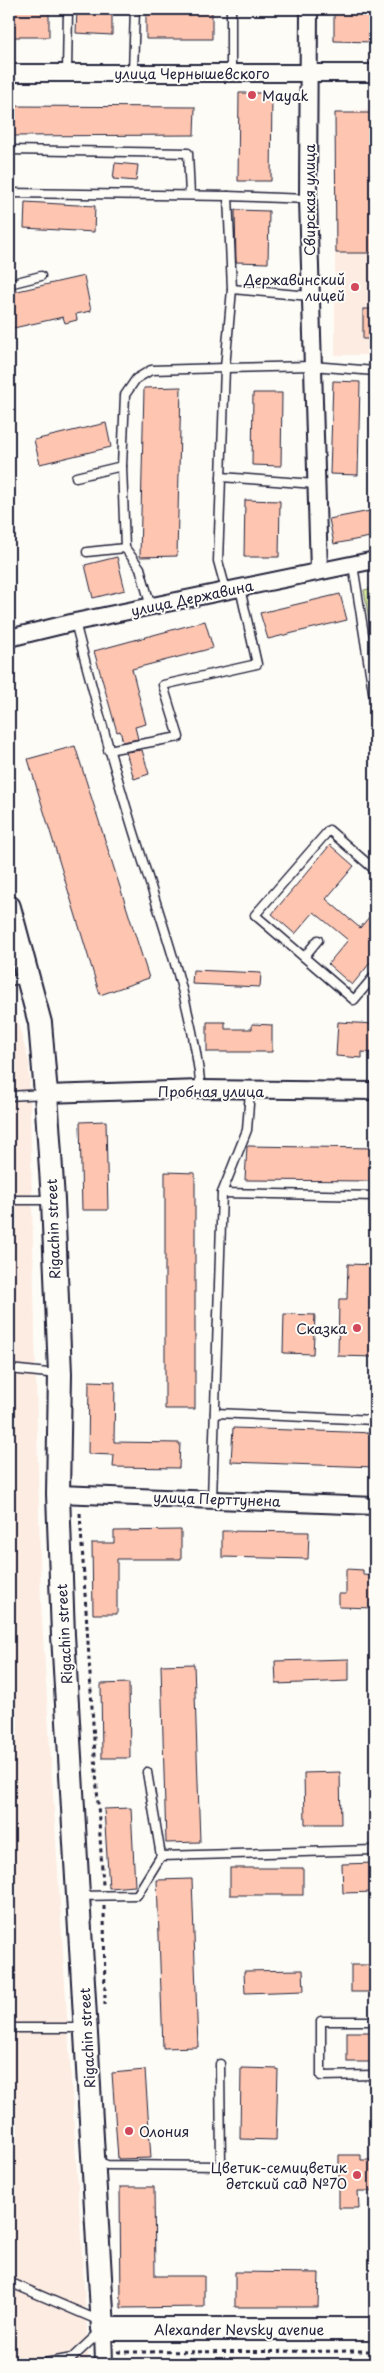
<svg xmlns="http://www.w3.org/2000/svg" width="384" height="2373" viewBox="0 0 384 2373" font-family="'Playpen Sans',sans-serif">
<rect width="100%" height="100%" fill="#fdfcf7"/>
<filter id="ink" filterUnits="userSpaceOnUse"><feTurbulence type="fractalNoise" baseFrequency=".02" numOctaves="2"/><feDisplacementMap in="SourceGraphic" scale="10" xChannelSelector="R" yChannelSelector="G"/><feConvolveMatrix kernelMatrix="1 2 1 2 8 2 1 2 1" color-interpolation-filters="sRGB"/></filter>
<g filter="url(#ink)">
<!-- built -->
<g fill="#fdece2">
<polygon points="353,110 375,110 375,355 335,355 335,218 344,218 346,120 335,113 352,115"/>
<polygon points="9,991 29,1062 41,1604 89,2364 9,2364"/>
</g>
<!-- green -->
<polygon fill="#d4e79b" stroke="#7b846b" points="375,588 375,655 364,590"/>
<!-- building -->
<g fill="#fec6b1" stroke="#22223b">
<rect x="9" y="9" width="40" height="28"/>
<polygon points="77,9 112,9 112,35 76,33"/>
<polygon points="334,9 365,9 364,15 374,15 373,42 334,41"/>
<polygon points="146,11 212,12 212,39 146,39"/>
<polygon points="239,93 272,93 271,181 238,181"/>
<polygon points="9,106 195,107 194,135 9,136"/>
<polygon points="335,113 372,113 372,192 375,192 374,253 336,253"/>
<polygon points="115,163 138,165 136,181 113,179"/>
<polygon points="25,202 95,206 94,232 24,228"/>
<polygon points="235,210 269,211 268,263 236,262"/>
<polygon points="84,276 91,311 76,314 77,320 65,323 63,317 9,329 9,293"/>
<rect x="363" y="309" width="12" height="30"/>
<polygon points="333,381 360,382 358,475 330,474"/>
<polygon points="181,387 177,556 140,557 144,388"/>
<polygon points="253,393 282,393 281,466 252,465"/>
<polygon points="106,423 111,447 40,464 34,440"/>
<polygon points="245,500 280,501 279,557 244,557"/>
<polygon points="375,510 375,536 334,544 329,519"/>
<polygon points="117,557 125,590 93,598 85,565"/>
<polygon points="340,594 347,620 268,639 260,613"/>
<polygon points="205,621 213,648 132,669 146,724 135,727 138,739 123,742 120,731 117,732 94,651"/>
<polygon points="75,746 149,978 100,995 28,759"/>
<polygon points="142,750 149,774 134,779 126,752"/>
<polygon points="330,845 354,866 326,899 360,928 375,910 375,957 352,985 328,964 348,940 314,912 295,934 272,914"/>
<polygon points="193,970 261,973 260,987 192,984"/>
<polygon points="207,1022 225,1022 225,1029 252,1029 252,1024 272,1025 272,1052 207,1052"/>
<polygon points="338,1022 375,1024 375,1053 362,1052 362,1058 336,1056"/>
<polygon points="106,1121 108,1210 82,1210 80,1122"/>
<polygon points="247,1146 375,1148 375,1181 245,1180"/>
<polygon points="165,1172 195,1173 195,1409 165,1409"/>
<polygon points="348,1264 375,1265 375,1357 338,1356 339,1299 347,1299"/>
<polygon points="284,1314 315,1315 313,1354 283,1353"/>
<polygon points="89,1381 115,1382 114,1442 180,1443 179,1468 113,1467 114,1455 88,1454"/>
<polygon points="233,1428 375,1433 375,1467 231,1462"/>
<polygon points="181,1530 181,1559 117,1559 117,1614 93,1614 92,1543 114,1543 114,1531"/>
<polygon points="222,1531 309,1532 308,1559 222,1557"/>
<polygon points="346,1569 363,1570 363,1575 375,1576 375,1608 339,1607 339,1594 346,1594"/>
<polygon points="349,1659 349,1681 276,1684 275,1661"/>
<polygon points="194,1664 200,1842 166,1843 161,1665"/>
<polygon points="129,1683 130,1758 102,1758 101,1684"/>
<polygon points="340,1772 341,1824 305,1824 304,1773"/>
<polygon points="131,1808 135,1886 109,1888 104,1809"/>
<polygon points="375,1863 375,1892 343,1893 342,1864"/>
<rect x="230" y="1868" width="73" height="27"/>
<polygon points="192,1879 198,2047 163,2048 157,1880"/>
<rect x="351" y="1965" width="24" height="27"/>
<polygon points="303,1970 304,1991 245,1993 244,1971"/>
<rect x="347" y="2032" width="28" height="30"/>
<polygon points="241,2068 278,2069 276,2140 240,2139"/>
<polygon points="145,2070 151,2158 118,2159 112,2073"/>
<polygon points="339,2155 361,2155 361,2160 375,2160 375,2191 358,2191 359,2208 339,2208"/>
<polygon points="120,2187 154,2187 155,2276 204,2276 204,2307 121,2308"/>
<polygon points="235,2272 319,2273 318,2307 235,2307"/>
</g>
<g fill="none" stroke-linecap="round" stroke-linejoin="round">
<defs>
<g id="service">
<polyline points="231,9 231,73"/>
<polyline points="67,73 68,9"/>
<polyline points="133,73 135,9"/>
<polyline points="9,150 188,153 190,195"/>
<polyline points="9,193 228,196 308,199"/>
<polyline points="228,196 232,289 225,368 312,366 375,371"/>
<polyline points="9,284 41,276"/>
<polyline points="232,289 310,296"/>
<polyline points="76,477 122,466"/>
<polyline points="221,477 315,484"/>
<polyline points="87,552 125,548"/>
<polyline points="353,565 375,704"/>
<polyline points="151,607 140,568 125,548 122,466 125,395 136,379 151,370 225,368 218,561 226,590"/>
<path d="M75 622C95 700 116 776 140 852 164 929 193 1008 201 1089"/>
<polyline points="108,750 179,737 163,685 257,664 240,588"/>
<polyline points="375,870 329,830 255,915 354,1000 375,975"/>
<polyline points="304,957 318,940"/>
<polyline points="9,981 26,978"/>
<polyline points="9,1096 44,1094"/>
<polyline points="222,1193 375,1196"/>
<polyline points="9,1200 51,1200"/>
<polyline points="9,1369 58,1374"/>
<polyline points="215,1413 375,1420"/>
<polyline points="212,1499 222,1193 247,1130 250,1091"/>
<polyline points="147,1772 161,1856"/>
<polyline points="79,1896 137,1895 161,1856 375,1850"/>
<polyline points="375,2021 321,2021 321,2076 375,2075"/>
<polyline points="9,2028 85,2028"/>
<polyline points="97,2161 107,2165 221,2166 220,2064"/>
<polyline points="9,2282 100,2321"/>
<polyline points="40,2364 72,2358 101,2331"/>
</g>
<g id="minor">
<polyline points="309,9 308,199 319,571"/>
<polyline points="9,73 375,73"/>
<polyline points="9,638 75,622 375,560"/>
<polyline points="46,1094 201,1089 375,1091"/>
<polyline points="58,1494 375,1506"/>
<polyline points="103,2329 104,2364"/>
</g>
<polyline id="secondary" points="9,907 40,1023 46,1094 53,1200 60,1374 58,1494 63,1635 103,2329 375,2329"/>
</defs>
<!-- service casing -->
<use href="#service" stroke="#22223b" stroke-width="11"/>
<!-- minor casing -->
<use href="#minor" stroke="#22223b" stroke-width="20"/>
<!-- secondary casing -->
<use href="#secondary" stroke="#22223b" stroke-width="26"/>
<!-- path -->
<g stroke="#22223b" stroke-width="3" stroke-dasharray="4 4" stroke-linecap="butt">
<polyline points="80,1513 103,1885"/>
<polyline points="104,1906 105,2005"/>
<polyline points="118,2352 375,2351"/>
</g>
<!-- service -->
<use href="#service" stroke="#fdfcf7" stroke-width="8"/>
<!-- minor -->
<use href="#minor" stroke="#fdfcf7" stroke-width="16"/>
<!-- secondary -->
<use href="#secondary" stroke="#fdfcf7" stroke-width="22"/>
</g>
</g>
<!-- markers -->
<g fill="#d1495b" stroke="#fdfcf7" stroke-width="2">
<circle cx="252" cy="95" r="5"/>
<circle cx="355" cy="287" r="5"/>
<circle cx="357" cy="1328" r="5"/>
<circle cx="129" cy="2131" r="5"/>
<circle cx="357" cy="2175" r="5"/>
</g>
<g text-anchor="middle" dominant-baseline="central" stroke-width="4" stroke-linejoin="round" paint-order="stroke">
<!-- street labels -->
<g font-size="14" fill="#22223b" stroke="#fdfcf7">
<text x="192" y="73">улица Чернышевского</text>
<text transform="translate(309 200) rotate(-90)">Свирская улица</text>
<text transform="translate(192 598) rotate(-12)">улица Державина</text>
<text x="211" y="1091">Пробная улица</text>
<text transform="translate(53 1229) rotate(-92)">Rigachin street</text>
<text transform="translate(217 1499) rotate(2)">улица Перттунена</text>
<text transform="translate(64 1634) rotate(-93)">Rigachin street</text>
<text transform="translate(87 2038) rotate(-93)">Rigachin street</text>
<text x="239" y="2329">Alexander Nevsky avenue</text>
</g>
<!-- poi labels -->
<g font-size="14" fill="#22223b" stroke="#fdfcf7" text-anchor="end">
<text x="262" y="95" text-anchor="start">Mayak</text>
<text x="345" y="279">Державинский<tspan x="345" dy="16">лицей</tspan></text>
<text x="347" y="1328">Сказка</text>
<text x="139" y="2131" text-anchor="start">Олония</text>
<text x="347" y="2167">Цветик-семицветик<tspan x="347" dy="16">детский сад №70</tspan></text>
</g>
</g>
<!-- margin -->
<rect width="384" height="2373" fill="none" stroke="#fdfcf7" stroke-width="30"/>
<rect x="15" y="15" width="354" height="2343" fill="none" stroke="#22223b" stroke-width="2" filter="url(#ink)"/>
</svg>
